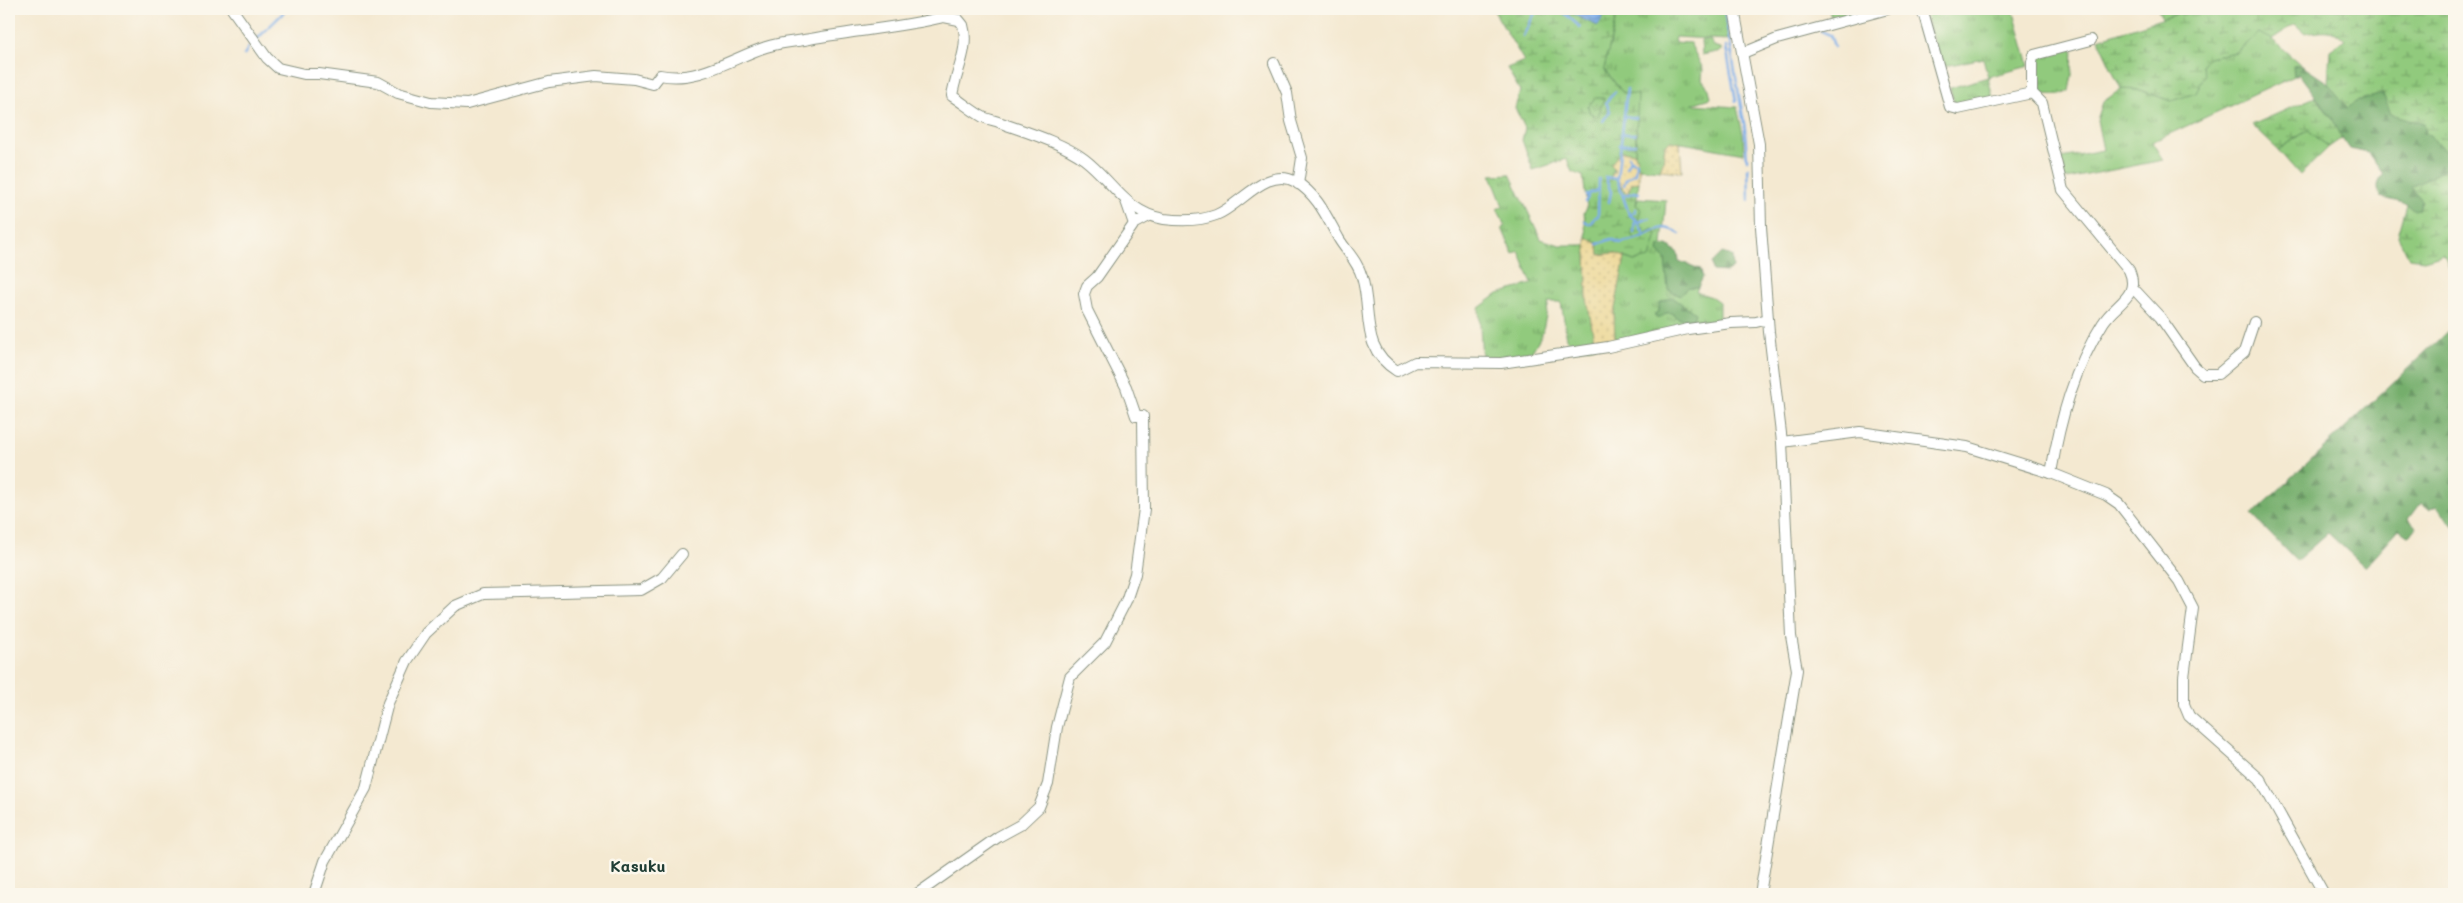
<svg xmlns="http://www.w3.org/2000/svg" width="2463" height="903" viewBox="0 0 2463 903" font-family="Mali,sans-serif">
<defs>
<pattern id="grass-tufts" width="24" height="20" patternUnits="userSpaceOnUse" patternTransform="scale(1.25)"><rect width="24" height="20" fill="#91ca7d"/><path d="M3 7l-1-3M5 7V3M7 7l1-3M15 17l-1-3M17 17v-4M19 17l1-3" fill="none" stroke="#76a567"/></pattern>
<pattern id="forest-firs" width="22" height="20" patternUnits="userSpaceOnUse" patternTransform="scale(1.25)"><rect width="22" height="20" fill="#74ae6c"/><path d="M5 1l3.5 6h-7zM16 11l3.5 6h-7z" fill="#5f8f5a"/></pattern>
<pattern id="wetland-marsh" width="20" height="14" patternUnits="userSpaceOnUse" patternTransform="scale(1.25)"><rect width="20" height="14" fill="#91ca7d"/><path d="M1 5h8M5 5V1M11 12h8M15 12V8" fill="none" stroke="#76a567"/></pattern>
<pattern id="sand-dots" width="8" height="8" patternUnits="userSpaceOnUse" patternTransform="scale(1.25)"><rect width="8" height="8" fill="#eeda9e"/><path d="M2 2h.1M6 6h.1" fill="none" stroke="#ccbc89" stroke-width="1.8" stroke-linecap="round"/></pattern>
<pattern id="water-waves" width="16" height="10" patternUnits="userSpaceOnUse" patternTransform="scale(1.25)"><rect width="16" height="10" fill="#7dade8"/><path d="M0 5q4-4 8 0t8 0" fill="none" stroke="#668ebd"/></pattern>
</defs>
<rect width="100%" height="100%" fill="#fbf7ec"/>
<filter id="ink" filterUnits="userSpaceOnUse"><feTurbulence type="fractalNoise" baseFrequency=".02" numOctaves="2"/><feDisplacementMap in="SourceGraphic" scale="10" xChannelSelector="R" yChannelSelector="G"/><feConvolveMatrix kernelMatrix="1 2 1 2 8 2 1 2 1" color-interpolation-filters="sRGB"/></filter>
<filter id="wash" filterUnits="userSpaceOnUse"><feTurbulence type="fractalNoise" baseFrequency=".0096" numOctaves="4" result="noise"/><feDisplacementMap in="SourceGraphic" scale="20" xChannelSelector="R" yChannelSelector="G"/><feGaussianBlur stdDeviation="1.12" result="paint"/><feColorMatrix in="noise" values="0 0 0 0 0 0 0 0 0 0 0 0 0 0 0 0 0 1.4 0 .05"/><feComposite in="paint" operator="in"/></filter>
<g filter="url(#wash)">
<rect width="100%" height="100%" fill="#f4e9d1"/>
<!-- grass -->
<g fill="url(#grass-tufts)" stroke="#588458" fill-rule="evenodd">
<polygon points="1618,9 1724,9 1728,40 1675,37 1674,42 1690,43 1703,69 1702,80 1709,89 1711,98 1692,104 1737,107 1743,134 1744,154 1671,141 1665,145 1663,162 1660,170 1639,168 1635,153 1637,131 1623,93 1604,69"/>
<polygon points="1829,9 1864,9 1864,12 1832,22"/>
<polygon points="1924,9 2013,9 2029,66 1988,77 1993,99 1955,106 1950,88 1988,77 1983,58 1941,67"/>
<polygon points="2158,9 2196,9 2181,16 2180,13 2162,18"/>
<polygon points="2259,33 2267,35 2301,65 2293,67 2299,74 2152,142 2163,160 2062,180 2056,159 2103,150 2097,120 2103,102 2121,89 2140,90 2171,101 2208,57 2236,52"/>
<polygon points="1701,40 1710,40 1714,46 1721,48 1721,51 1702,55"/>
<polygon points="2073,47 2072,75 2069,91 2061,95 2039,94 2035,90 2037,58"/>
<polygon points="1605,97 1598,117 1589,112 1588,106 1595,98"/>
<polygon points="2308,130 2329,147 2300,175 2278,150"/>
<polygon points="1510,174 1541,239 1560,245 1586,245 1587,298 1595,346 1569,351 1561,302 1549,302 1542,334 1530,355 1482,360 1479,308 1498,294 1532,284 1519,251 1513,254 1502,228 1506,226 1497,209 1503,206 1491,175"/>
<path d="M1638 198 1666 200 1662 246H1659L1665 259 1667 275 1689 287H1698L1696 292 1712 297 1719 302V322L1692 324 1615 341 1614 313 1625 257 1634 261 1653 229 1634 240 1631 234 1641 209 1636 205ZM1672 297 1694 314 1680 319 1671 312 1654 315Z"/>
</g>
<!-- forest -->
<g fill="url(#forest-firs)" stroke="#4a7650">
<path d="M2301 65 2328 83 2348 108 2355 101 2383 94 2391 114 2424 124 2426 133 2451 154 2448 168 2411 187 2422 200 2419 209 2414 210 2407 204 2380 197C2377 188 2377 182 2383 174L2368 153 2350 149 2338 132 2332 118 2299 74 2294 76 2293 66Z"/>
<polygon points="1668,245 1678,253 1679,261 1700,269 1703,277 1698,287 1689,287 1681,295 1668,290 1665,259 1658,251 1659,246"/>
<polygon points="1722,253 1732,256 1733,268 1727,272 1713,271 1712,263"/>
<polygon points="1672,297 1695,313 1693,319 1680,319 1671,313 1666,313 1661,318 1656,318 1654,315 1659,311 1659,303"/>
<polygon points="2454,325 2454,527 2436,506 2429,510 2421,503 2409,519 2416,527 2409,536 2399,529 2365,567 2328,533 2296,561 2252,515"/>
</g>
<!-- wetland -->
<g fill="url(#wetland-marsh)" stroke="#588458" fill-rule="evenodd">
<path d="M1498 9H1569L1578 17 1598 26 1608 9H1618L1604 69 1623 93 1638 95 1635 153 1621 151 1610 179H1617L1627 194 1632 182H1639L1636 205 1641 209 1638 219 1644 229 1631 234 1635 240 1653 229 1657 234 1650 258 1634 261 1614 253 1599 255 1598 244 1586 237 1584 212 1587 208 1583 176 1572 172 1567 159 1533 170 1522 140 1525 128 1515 108 1520 91 1507 68 1524 61 1494 11ZM1595 98H1604L1598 117 1589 112 1588 107Z"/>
<path d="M2196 9H2454V279L2444 254 2424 260 2409 258 2398 236 2407 204 2414 210 2419 209 2422 200 2411 187 2448 168 2451 154 2426 133 2424 124 2391 114 2383 94 2355 101 2348 108 2328 83 2330 50 2345 40C2333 28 2321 30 2305 33L2295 24 2272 39 2259 33 2236 52 2208 57 2201 65 2205 75 2196 93 2171 101 2140 90 2121 89 2098 39 2180 13 2181 16Z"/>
<polygon points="2315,97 2332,118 2342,138 2329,147 2308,130 2278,150 2252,125"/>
</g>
<!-- sand -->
<g fill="url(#sand-dots)" stroke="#868c69">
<polygon points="1671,141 1680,143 1682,172 1660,170 1663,162 1665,145"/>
<polygon points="1621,151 1635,153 1639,168 1639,182 1632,183 1627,194 1617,179 1609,179 1615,171 1611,164"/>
<polygon points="1586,237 1598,244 1599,255 1614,253 1625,257 1614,313 1615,341 1595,346 1587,298"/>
</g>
<!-- water -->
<polygon fill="url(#water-waves)" stroke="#4e758e" points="1569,9 1608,9 1598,26 1578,17"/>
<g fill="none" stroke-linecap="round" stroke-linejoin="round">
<!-- stream -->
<g stroke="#7dade8" stroke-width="2.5">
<polyline points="1560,9 1580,27"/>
<polyline points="1724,9 1745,129 1747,160"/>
<polyline points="1821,31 1830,35 1834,46"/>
<polyline points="1523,36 1537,9"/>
<polyline points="256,40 287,9"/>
<polyline points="1726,47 1736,101"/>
<polyline points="244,55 248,48"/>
<polyline points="1627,89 1617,179 1629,214 1638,222 1644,234"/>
<polyline points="1624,116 1636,118"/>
<polyline points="1603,121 1610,111 1606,102 1615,92"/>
<polyline points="1621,134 1635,134"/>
<polyline points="1619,145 1635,144"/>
<polyline points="1626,167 1630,160 1628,156"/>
<polyline points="1748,168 1749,200"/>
<polyline points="1605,177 1611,192 1609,202"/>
<polyline points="1605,177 1617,179"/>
<polyline points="1624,185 1626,179 1635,173 1636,162 1630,160"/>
<polyline points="1623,196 1634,192 1639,193"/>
<polyline points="1585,202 1588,197 1586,195 1598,190"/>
<polyline points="1629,214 1635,212 1636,209"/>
<polyline points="1585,221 1589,224"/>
<polyline points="1638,222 1650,218"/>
<polyline points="1591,223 1594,218 1598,216 1599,179"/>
<polyline points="1634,232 1635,219"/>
<path d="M1598 244 1611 239 1621 243C1627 240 1631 241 1636 239 1654 233 1660 221 1680 234"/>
</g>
</g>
</g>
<g filter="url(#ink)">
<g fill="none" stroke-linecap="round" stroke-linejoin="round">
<defs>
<g id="minor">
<path d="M232 9 267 58 278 68 304 74H319L378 82 398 93 431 102 467 104 549 82 596 76 634 79 653 84 660 75C698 83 732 58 766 47 778 43 792 42 804 40 850 31 898 28 944 17L959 20 963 25C970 49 955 73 952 96 962 102 972 111 983 117 989 120 995 120 1001 123 1026 132 1063 143 1084 159 1112 180 1126 213 1164 219 1180 221 1200 221 1216 215 1240 206 1267 165 1296 182 1318 195 1327 218 1339 239 1347 252 1358 262 1362 277 1373 314 1359 347 1397 371L1415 362 1501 363 1608 347 1688 329 1731 323 1756 322 1768 319"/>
<polyline points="1734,9 1759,144 1761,227 1769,332 1782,442 1791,636 1797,670 1760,894"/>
<polyline points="1919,9 1924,15 1950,107 1958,109 2032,93 2032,62 2034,55 2091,40"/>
<polyline points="1743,53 1777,39 1888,9"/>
<polyline points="1274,63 1287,93 1291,121 1302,158 1298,184"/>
<path d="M2032 93 2042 103 2063 190 2129 270C2141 297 2115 303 2103 323 2074 368 2060 420 2051 473"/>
<polyline points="1126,201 1134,224"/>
<polyline points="2133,288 2160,317 2195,367 2203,374 2218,374 2244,352 2254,322"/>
<polyline points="1782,442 1860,432 1967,447 2051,473 2106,495 2119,504 2179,581 2193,608 2184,677 2184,704 2189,716 2260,779 2324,894"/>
<polyline points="314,894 325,861 366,788 388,703 407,661 426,633 455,606 483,594 641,590 662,578 682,554"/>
<polyline points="917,894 998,837 1020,825 1039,807 1048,784 1057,727 1070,677 1105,642 1126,601 1135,574 1144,509 1143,416 1136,416 1126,387 1087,310 1084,294 1087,286 1097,277 1134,224 1149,216"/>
</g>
</defs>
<!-- minor casing -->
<use href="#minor" stroke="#8a9382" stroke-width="12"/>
<!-- minor -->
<use href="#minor" stroke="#fff" stroke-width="10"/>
</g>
</g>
<g text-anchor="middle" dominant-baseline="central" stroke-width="5" stroke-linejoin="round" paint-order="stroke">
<!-- quarter labels -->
<g font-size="16" font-weight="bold" fill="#1f3d34" stroke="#fbf7ec">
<text x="638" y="865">Kasuku</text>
</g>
</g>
<!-- margin -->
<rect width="2463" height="903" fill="none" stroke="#fbf7ec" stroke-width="30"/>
</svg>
